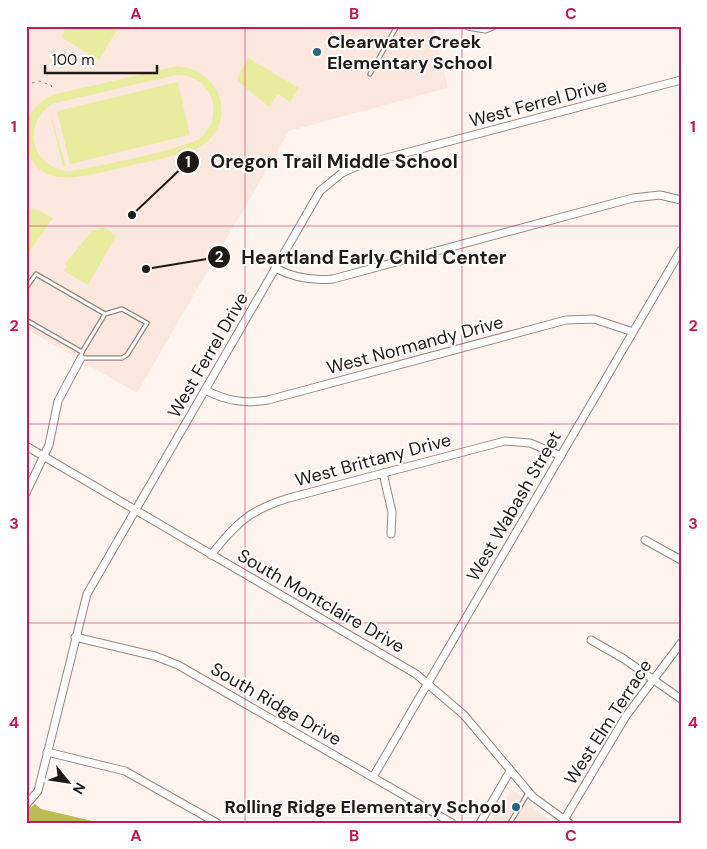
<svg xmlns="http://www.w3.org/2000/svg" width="707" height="849" viewBox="0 0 707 849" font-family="'DM Sans',sans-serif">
<rect width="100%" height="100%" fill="#fef3ef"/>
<!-- built -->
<g fill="#fce7df">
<polygon points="26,26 433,26 448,88 289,131 137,393 26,329"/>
<polygon points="512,789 542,815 554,823 489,823"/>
</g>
<!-- green -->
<g fill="#e9ec9e" fill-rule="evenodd">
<polygon points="67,26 119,26 99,60 61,37"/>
<polygon points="248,58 299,88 290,102 278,94 269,107 240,83 237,79"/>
<path d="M178 66C228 71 239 133 191 151 168 157 144 163 120 168 79 178 26 194 26 131 26 113 40 100 56 94ZM176 75C189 74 201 80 208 91 218 107 214 128 199 139 185 148 89 169 69 171 32 169 21 124 52 104Z"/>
<polygon points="178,82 190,135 70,164 57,111"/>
<polygon points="49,108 66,167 63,167"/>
<polygon points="26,208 39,210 53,218 26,257"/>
<polygon points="104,227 116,236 88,285 64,271 67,266 65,264 91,232"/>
</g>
<!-- forest -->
<polygon fill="#babb52" points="35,804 41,809 101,823 26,823 26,811"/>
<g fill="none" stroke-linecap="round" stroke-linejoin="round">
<defs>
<g id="service">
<polyline points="370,74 397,26"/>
<polyline points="26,288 36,274 105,314 122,309 147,323 127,355 122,358 81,358 82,352 105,314"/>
<polyline points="26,320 82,352"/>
<polyline points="510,823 528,793"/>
</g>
<g id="minor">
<polyline points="468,26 485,29 493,26"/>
<path d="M275 268C294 278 313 281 333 279L633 198 660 195 681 200"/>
<path d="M205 390C227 401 244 404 268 400L566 320 594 319 633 332"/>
<polyline points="26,446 416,674 464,715 533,797 569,823"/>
<polyline points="383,473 392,512 391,534"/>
<polyline points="26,493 49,445 58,401 81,358"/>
<polyline points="645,540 681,560"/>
<path d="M211 555C235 524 251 509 289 498L505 441 530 443 561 456"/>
<polyline points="75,637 155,656 178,665 452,823"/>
<polyline points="591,640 624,659 681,699"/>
<polyline points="47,752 125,771 217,823"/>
<polyline points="373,777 681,250"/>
<polyline points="26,805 38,791 87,594 320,191 342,173 360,165 681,80"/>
<polyline points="564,820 626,716 681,643"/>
<polyline points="480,823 510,771"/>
</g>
</defs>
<!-- service casing -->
<use href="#service" stroke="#978680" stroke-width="5.5"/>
<!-- minor casing -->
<use href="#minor" stroke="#978680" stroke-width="9"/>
<!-- path -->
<polyline stroke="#877f7b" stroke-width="1" stroke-dasharray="2.5 4" stroke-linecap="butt" points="26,85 39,81 51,85 53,90"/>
<!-- service -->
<use href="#service" stroke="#fff" stroke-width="3"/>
<!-- minor -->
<use href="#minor" stroke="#fff" stroke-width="7"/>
</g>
<!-- grid -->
<path fill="none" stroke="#c2185b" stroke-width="1" stroke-opacity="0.55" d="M245 26V823M462 26V823M26 226H681M26 424H681M26 623H681"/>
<!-- markers -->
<g fill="#2a647d" stroke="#fff" stroke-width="2">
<circle cx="317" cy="52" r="5"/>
<circle cx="516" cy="807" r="5"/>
</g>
<g text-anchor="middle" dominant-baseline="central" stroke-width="4" stroke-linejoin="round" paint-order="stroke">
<!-- poi labels -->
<g font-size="18" font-weight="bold" fill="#201a17" stroke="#fff" text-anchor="start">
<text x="327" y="42">Clearwater Creek<tspan x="327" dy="21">Elementary School</tspan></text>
<text x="506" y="807" text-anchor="end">Rolling Ridge Elementary School</text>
</g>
<!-- street labels -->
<g font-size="18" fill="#201a17" stroke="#fff">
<text transform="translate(538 103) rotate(-15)">West Ferrel Drive</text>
<text transform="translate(415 345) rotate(-15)">West Normandy Drive</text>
<text transform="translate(208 355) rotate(-60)">West Ferrel Drive</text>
<text transform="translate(373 460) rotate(-15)">West Brittany Drive</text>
<text transform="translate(514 506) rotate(-60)">West Wabash Street</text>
<text transform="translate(321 601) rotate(30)">South Montclaire Drive</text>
<text transform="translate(276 704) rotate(30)">South Ridge Drive</text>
<text transform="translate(608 722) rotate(-57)">West Elm Terrace</text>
</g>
</g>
<!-- callouts -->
<path fill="none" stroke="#201a17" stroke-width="2" d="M132 215L188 162M146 269L219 257"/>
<g fill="#201a17" stroke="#fff" stroke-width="2">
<circle cx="132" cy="215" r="5"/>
<circle cx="146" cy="269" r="5"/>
<circle cx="188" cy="162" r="12"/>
<circle cx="219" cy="257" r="12"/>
</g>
<g font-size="15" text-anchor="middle" font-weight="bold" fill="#fff">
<text x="188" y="167">1</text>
<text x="219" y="262">2</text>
</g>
<g font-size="19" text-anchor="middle" font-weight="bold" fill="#201a17" stroke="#fff" stroke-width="4" stroke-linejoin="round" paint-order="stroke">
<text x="334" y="168">Oregon Trail Middle School</text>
<text x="374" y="264">Heartland Early Child Center</text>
</g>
<!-- border -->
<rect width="707" height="849" fill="none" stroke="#ffffff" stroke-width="55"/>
<!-- north arrow -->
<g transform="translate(68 782) rotate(120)" stroke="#ffffff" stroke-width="4" paint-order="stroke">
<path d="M0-4L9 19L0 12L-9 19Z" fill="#201a17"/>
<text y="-8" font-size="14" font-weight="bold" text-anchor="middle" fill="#201a17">N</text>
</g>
<!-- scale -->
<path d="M45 65v8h112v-8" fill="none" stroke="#201a17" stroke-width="2.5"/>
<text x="52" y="65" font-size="15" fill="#201a17" stroke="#ffffff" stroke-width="4" paint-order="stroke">100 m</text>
<rect x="28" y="28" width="652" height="794" fill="none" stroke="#c2185b" stroke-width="2"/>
<g font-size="16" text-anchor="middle" font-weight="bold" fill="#c2185b">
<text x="136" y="19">A</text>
<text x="354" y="19">B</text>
<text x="571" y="19">C</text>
<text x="14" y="132">1</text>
<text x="693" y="132">1</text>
<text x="14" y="331">2</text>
<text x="693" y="331">2</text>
<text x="14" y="529">3</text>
<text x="693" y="529">3</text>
<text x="14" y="728">4</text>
<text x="693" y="728">4</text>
<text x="136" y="841">A</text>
<text x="354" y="841">B</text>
<text x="571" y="841">C</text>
</g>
</svg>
